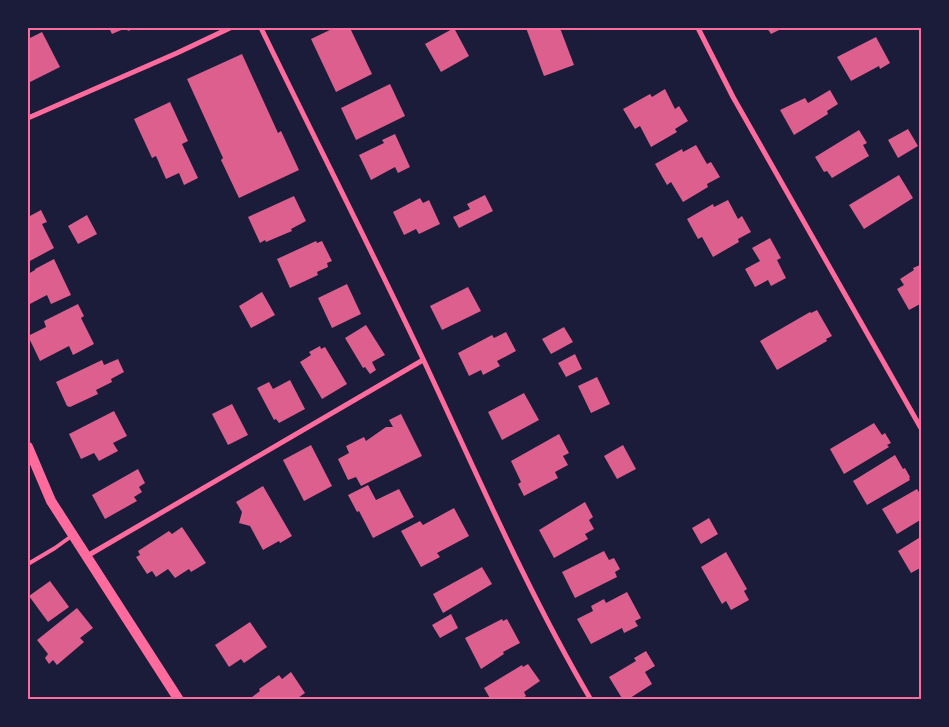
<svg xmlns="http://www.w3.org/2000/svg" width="949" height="727" viewBox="0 0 949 727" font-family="Barlow,sans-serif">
<rect width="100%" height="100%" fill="#1b1b3a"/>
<!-- building -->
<g fill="#dd5f8e">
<polygon points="109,28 136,28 128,31 126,28 112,34"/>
<polygon points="334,28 350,28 372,74 336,92 311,39"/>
<polygon points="454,28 469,56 441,72 425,44"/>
<polygon points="526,28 560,28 574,65 544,76"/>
<polygon points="767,28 783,28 771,34"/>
<polygon points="42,32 60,67 28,83 28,39"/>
<polygon points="876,37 890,63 880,69 879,66 851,81 837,57"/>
<polygon points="242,54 278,133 281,131 299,170 239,198 221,160 223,158 187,79"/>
<polygon points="390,84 405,116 356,140 341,108"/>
<polygon points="665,89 675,109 679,106 688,121 675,129 677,132 651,147 640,126 635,129 623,109 650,94 652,97"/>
<polygon points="830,90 838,104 827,111 828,114 794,135 780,110 805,98 808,103"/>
<polygon points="170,102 188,141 182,144 198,178 184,185 179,173 166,179 156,156 152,158 134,119"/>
<polygon points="908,129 918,146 898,158 888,140"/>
<polygon points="859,130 867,143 863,145 869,156 832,178 827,171 824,172 815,157"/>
<polygon points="395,134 410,167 398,173 395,167 371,180 359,155 384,143 382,140"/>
<polygon points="696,145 707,164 711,162 720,177 707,184 708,187 683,202 671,182 667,185 655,164 682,149 683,152"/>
<polygon points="899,175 913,198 864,229 849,205"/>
<polygon points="485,195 493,211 459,228 453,217 470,209 467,204"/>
<polygon points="294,196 306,221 291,229 292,231 266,242 265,240 260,243 248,217"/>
<polygon points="420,198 423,203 429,200 440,224 419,234 416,229 404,235 393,212"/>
<polygon points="728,200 738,219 742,216 751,232 738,239 739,242 713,257 702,237 698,239 687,219 713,204 714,207"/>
<polygon points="41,210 47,222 42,224 54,248 28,262 28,217"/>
<polygon points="87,215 97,234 78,244 68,226"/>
<polygon points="770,238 781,258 777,260 786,278 771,286 768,280 755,287 745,269 760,261 752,248"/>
<polygon points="316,241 317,243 322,241 332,261 327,263 328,267 317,272 318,275 290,288 277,259"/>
<polygon points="54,259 71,295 51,304 47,295 28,305 28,274 35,270 35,269"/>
<polygon points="922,264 922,303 909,310 897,289 904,285 900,279 914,270 913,268"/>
<polygon points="347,284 361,314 332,328 318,298"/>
<polygon points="468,287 481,311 442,330 430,306"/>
<polygon points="262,292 275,315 251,328 239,306"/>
<polygon points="78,304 84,316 81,318 94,344 73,355 69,346 40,361 28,336 46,327 44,321"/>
<polygon points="817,310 832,336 826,339 827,341 777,370 760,341 810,312 811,313"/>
<polygon points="366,325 385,355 372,362 376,370 370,374 365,367 363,368 345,338"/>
<polygon points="564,327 573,342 551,354 542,339"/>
<polygon points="506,332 516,351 497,361 500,366 483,375 481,370 469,376 458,353 492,335 494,338"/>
<polygon points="320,346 321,349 325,347 347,384 322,399 300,362 311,355 309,352"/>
<polygon points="575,354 582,369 566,377 558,363"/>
<polygon points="118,359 124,372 111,379 112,382 96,390 98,394 70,407 67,406 56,382 102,360 104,365"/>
<polygon points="597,377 610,404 591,413 578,386"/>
<polygon points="290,380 305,409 279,423 276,419 274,420 257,388 269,382 273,389"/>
<polygon points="524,393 539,420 502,440 488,412"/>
<polygon points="232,404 248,435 228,445 212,414"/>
<polygon points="114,411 127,436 113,443 118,451 99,461 94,453 81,459 69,434"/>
<polygon points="401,414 422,456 361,486 356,477 348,480 338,459 349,453 346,446 364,437 366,441 386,427 393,427 389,420"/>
<polygon points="874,423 882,435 885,433 891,443 887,445 889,447 844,474 830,449"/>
<polygon points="559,434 569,453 563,456 568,465 555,472 558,478 524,496 518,484 521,482 511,461"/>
<polygon points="311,445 332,486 304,501 283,460"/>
<polygon points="623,445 636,469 617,479 604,456"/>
<polygon points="895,455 903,469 905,468 910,477 909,478 910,480 867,505 853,481"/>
<polygon points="138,469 145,483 139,487 142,492 134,497 137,501 105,519 92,495"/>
<polygon points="368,485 376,500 399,489 414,517 373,538 359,511 357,512 348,495"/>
<polygon points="263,486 292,536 280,543 279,541 263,550 250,526 239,523 242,512 236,502"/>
<polygon points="917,489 922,497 922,519 897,534 882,509"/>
<polygon points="585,502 593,517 589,520 594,529 585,534 588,539 554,558 539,530"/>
<polygon points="454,508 469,536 437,553 440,557 421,567 401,531 420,521 423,525"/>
<polygon points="709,518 718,534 701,544 692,528"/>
<polygon points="182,527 206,563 191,572 189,569 175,578 168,569 156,577 152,571 147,574 136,557 140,555 138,551 169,531 172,534"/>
<polygon points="922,536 922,567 911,573 898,551"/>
<polygon points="604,551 609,560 614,558 620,569 615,572 617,577 575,598 562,572"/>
<polygon points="726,552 747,589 744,591 749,600 731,610 726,601 722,604 701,567"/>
<polygon points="482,567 492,584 443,613 433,594"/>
<polygon points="50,581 69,607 48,622 29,596"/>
<polygon points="627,592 641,618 635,621 638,626 624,633 622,628 591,644 577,619 593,611 591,606 604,599 606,603"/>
<polygon points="77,608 93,628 80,638 84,642 57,665 53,660 49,664 45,658 48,654 37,640"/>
<polygon points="451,614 458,628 440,638 432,625"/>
<polygon points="502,619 503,621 507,619 520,643 503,652 504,654 481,669 465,638"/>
<polygon points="250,622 267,647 244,663 241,659 229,667 215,645"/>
<polygon points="646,651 655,666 645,672 652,684 627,700 623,700 609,677 636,661 634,658"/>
<polygon points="528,664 540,681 524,692 526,696 520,700 491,700 484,688 522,665 523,667"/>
<polygon points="291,672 305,693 295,700 248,700 260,691 259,689 279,675 282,679"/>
</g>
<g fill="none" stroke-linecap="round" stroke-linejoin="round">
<!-- service -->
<polyline stroke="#ff6b9d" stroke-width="4" points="28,564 55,548 73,535"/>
<!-- minor -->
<g stroke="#ff6b9d" stroke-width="5">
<path d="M261 28C315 139 371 249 424 361 477 474 527 591 591 700"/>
<polyline points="698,28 733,97 922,430"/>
<polyline points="28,118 177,53 230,28"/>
<polyline points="87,556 423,360"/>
</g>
<!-- secondary -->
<polyline stroke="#ff6b9d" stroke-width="10" points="28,447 51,501 179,700"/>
</g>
<!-- border -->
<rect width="949" height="727" fill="none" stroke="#1b1b3a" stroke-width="58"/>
<rect x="29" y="29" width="891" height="669" fill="none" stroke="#ff6b9d" stroke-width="2"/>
</svg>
